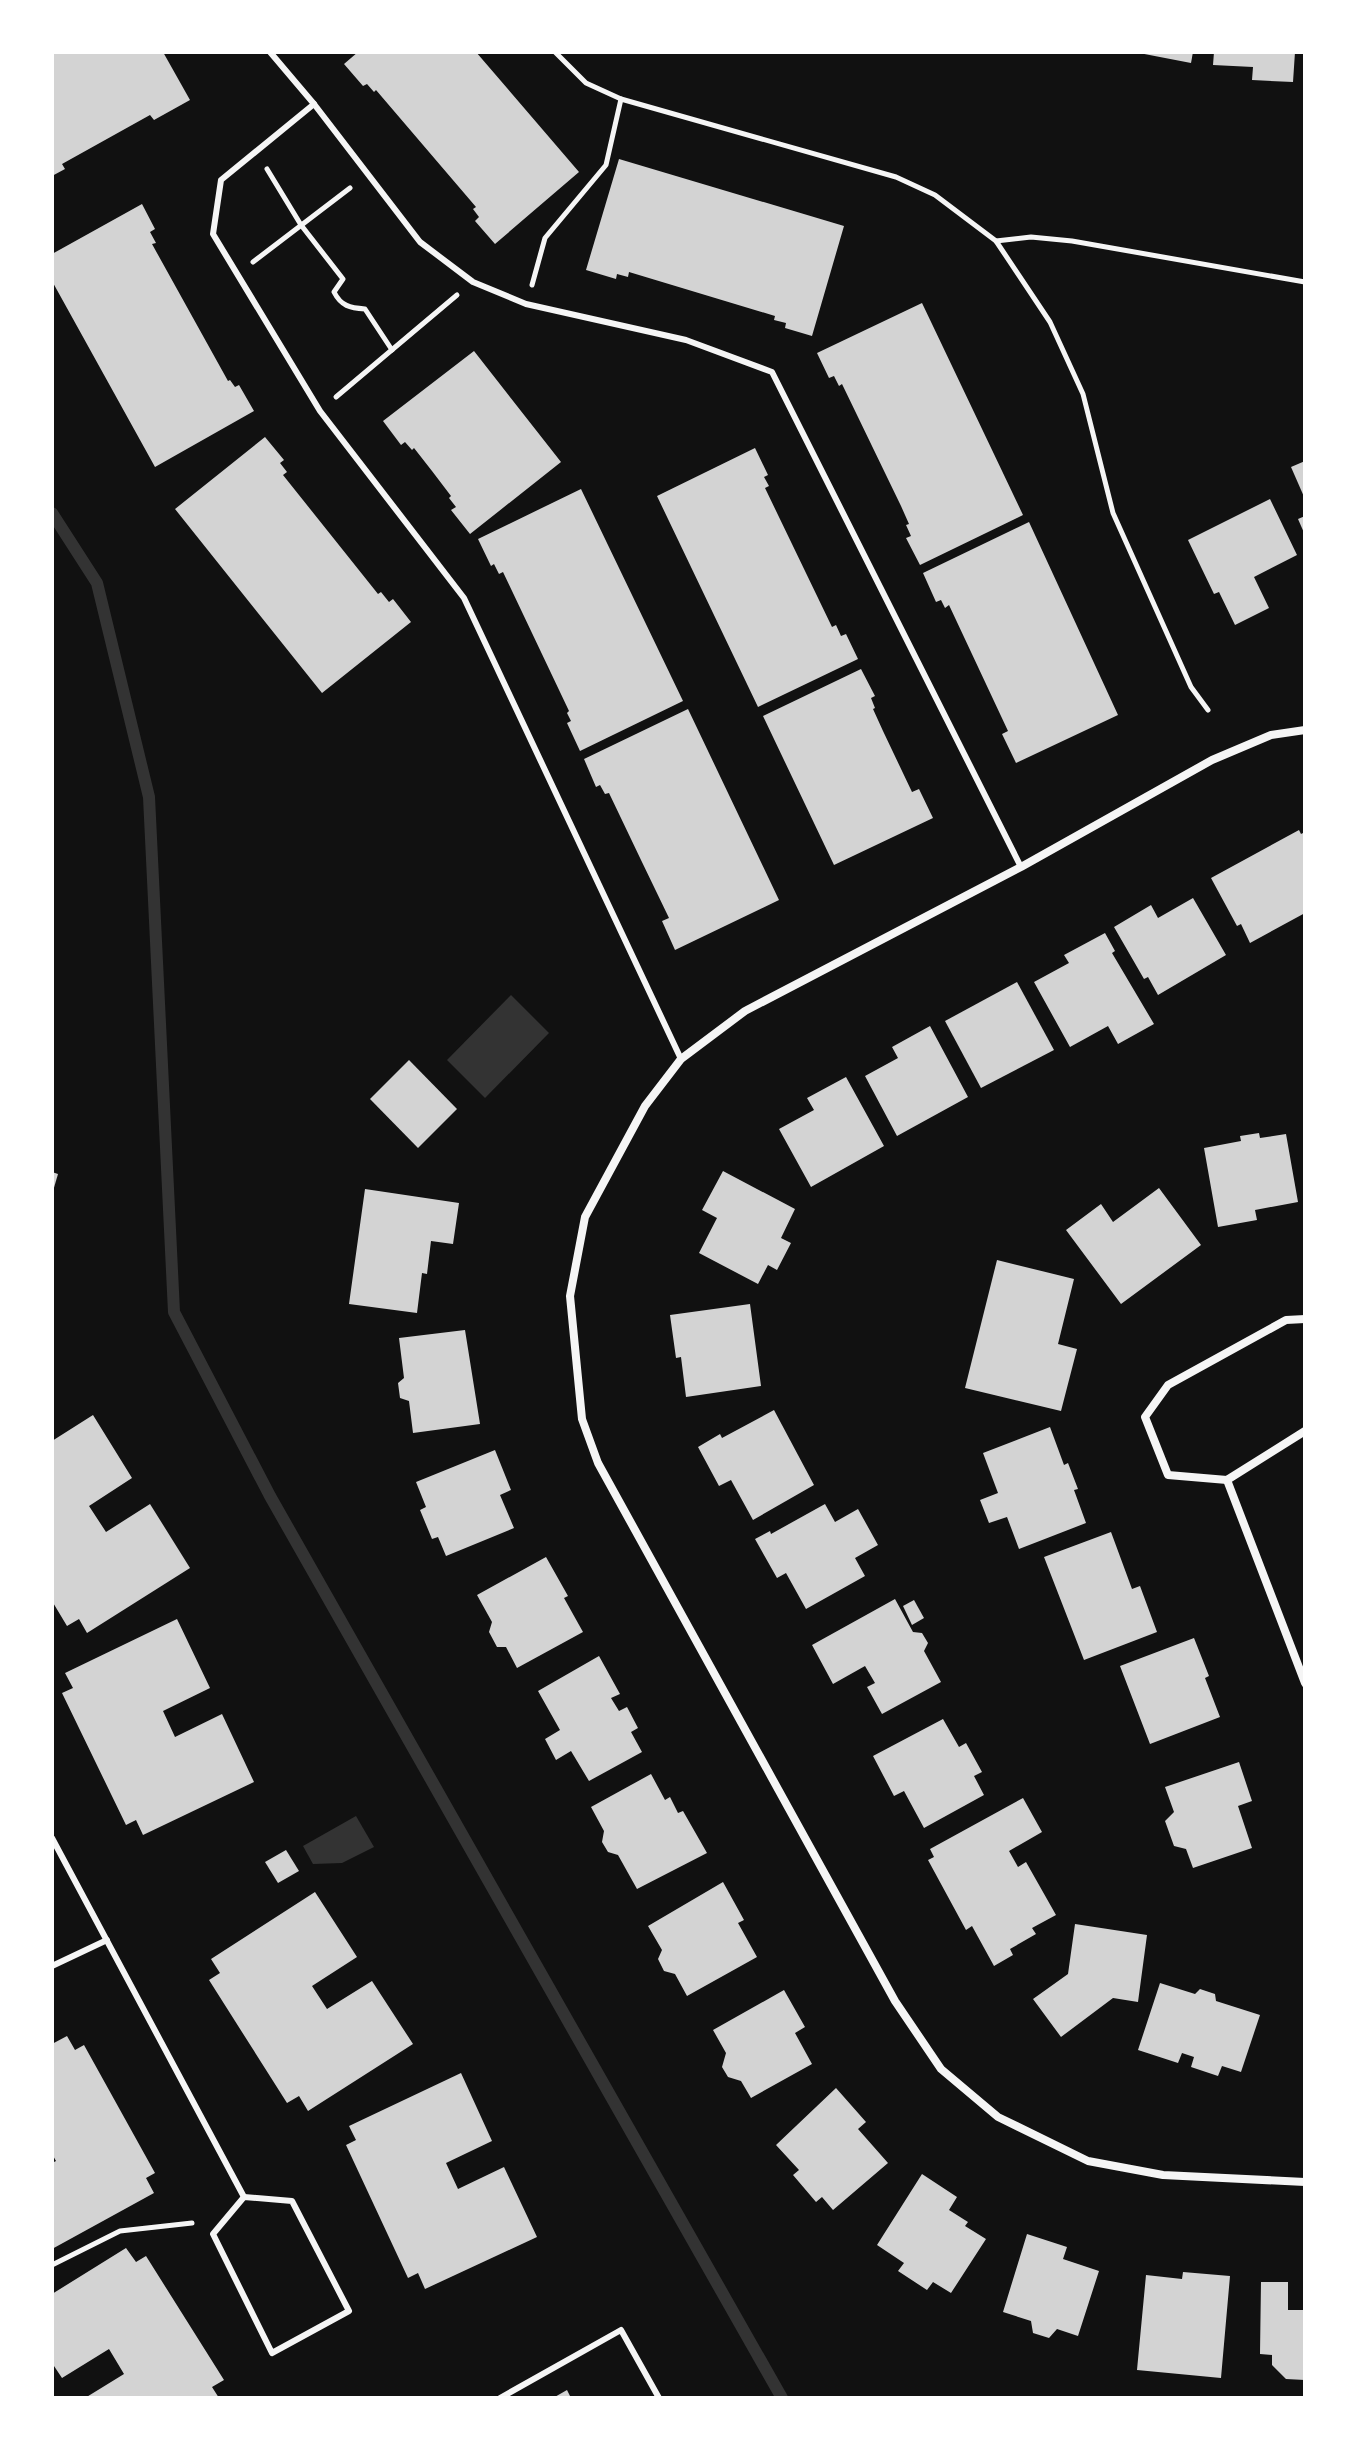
<svg xmlns="http://www.w3.org/2000/svg" width="1357" height="2450" viewBox="0 0 1357 2450" font-family="'Fira Sans Condensed',sans-serif">
<rect width="100%" height="100%" fill="#111"/>
<!-- water -->
<g fill="#333">
<polygon points="511,995 549,1033 485,1098 447,1060"/>
<polygon points="356,1816 374,1847 342,1863 313,1864 303,1846"/>
</g>
<g fill="none" stroke-linecap="round" stroke-linejoin="round">
<!-- stream -->
<polyline stroke="#333" stroke-width="12" points="52,513 97,583 149,797 174,1312 270,1496 782,2398"/>
</g>
<!-- building -->
<g fill="#d3d3d3">
<polygon points="52,52 163,52 190,100 154,120 150,115 62,164 65,169 52,176"/>
<polygon points="358,52 476,52 579,172 495,244 475,221 479,217 473,209 476,207 376,90 374,92 367,84 363,86 344,64"/>
<polygon points="1134,52 1193,52 1191,63"/>
<polygon points="1214,52 1295,52 1293,82 1252,80 1253,67 1213,65"/>
<polygon points="619,159 844,226 812,336 785,328 786,323 774,320 775,316 629,272 628,277 617,274 616,279 586,270"/>
<polygon points="142,204 155,229 150,232 156,243 152,244 228,381 230,380 235,387 239,385 254,411 155,467 52,281 52,254"/>
<polygon points="922,303 1023,515 920,565 906,538 911,536 906,525 909,524 901,506 842,384 839,386 834,376 829,378 817,353"/>
<polygon points="474,351 561,462 470,534 451,510 456,507 449,498 451,496 432,471 414,448 412,450 405,442 401,445 383,421"/>
<polygon points="265,437 284,460 280,463 287,472 283,475 378,594 381,592 389,602 393,599 411,622 322,693 175,509"/>
<polygon points="755,448 768,475 764,477 769,486 765,488 832,627 836,625 841,636 846,634 858,659 758,707 657,496"/>
<polygon points="1305,461 1305,499 1291,467"/>
<polygon points="581,489 683,701 580,751 567,723 571,721 567,713 569,711 503,572 499,574 494,564 491,566 478,539"/>
<polygon points="1270,499 1297,555 1254,577 1269,608 1235,625 1219,592 1214,594 1188,540"/>
<polygon points="1305,516 1305,535 1298,519"/>
<polygon points="1029,522 1118,715 1016,763 1002,734 1008,731 949,605 945,608 941,600 936,602 923,573"/>
<polygon points="861,669 875,696 871,698 875,708 873,709 883,731 912,792 919,789 933,818 834,865 763,716"/>
<polygon points="688,709 779,900 675,950 662,921 669,918 641,860 609,793 605,794 600,785 596,787 584,759"/>
<polygon points="1299,830 1301,834 1305,832 1305,913 1250,943 1241,924 1237,926 1211,878"/>
<polygon points="1193,898 1226,955 1158,995 1148,977 1144,979 1114,927 1151,905 1158,918"/>
<polygon points="1105,933 1115,951 1112,953 1154,1024 1118,1044 1108,1026 1070,1047 1034,982 1069,963 1064,955"/>
<polygon points="1017,982 1054,1050 981,1088 945,1021"/>
<polygon points="930,1026 968,1097 897,1136 865,1076 898,1058 892,1047"/>
<polygon points="409,1060 457,1109 418,1148 370,1099"/>
<polygon points="846,1077 884,1146 811,1187 779,1129 814,1110 807,1098"/>
<polygon points="1259,1133 1260,1138 1286,1134 1298,1202 1255,1210 1257,1220 1218,1227 1204,1148 1241,1141 1240,1136"/>
<polygon points="723,1171 795,1209 781,1238 791,1243 777,1270 768,1265 758,1284 699,1253 717,1218 702,1210"/>
<polygon points="52,1172 58,1174 53,1191 52,1191"/>
<polygon points="1159,1188 1201,1245 1121,1304 1066,1230 1101,1204 1113,1222"/>
<polygon points="365,1189 459,1203 453,1244 431,1241 427,1274 422,1273 417,1313 349,1304"/>
<polygon points="997,1260 1074,1279 1058,1344 1077,1349 1061,1411 965,1388"/>
<polygon points="750,1304 761,1386 686,1397 681,1357 676,1358 670,1315"/>
<polygon points="465,1330 480,1424 413,1433 409,1401 400,1398 398,1383 404,1378 399,1338"/>
<polygon points="774,1410 814,1485 753,1520 731,1480 719,1486 698,1447 720,1434 722,1438"/>
<polygon points="93,1415 132,1478 89,1506 106,1532 150,1504 190,1568 87,1633 79,1619 67,1626 52,1601 52,1441"/>
<polygon points="1050,1427 1064,1465 1068,1463 1078,1489 1074,1490 1086,1523 1019,1549 1007,1517 989,1523 980,1500 998,1493 983,1453"/>
<polygon points="495,1450 511,1490 500,1495 514,1528 446,1556 438,1537 432,1539 420,1510 426,1507 416,1482"/>
<polygon points="825,1504 835,1522 858,1509 878,1545 855,1558 865,1576 806,1609 786,1573 777,1578 755,1539 770,1531 771,1534"/>
<polygon points="1111,1532 1132,1589 1140,1586 1157,1632 1084,1660 1044,1557"/>
<polygon points="546,1557 568,1596 564,1598 583,1632 517,1668 506,1647 497,1647 489,1632 492,1622 477,1595"/>
<polygon points="895,1599 913,1632 922,1633 928,1643 924,1651 941,1682 882,1714 867,1687 875,1683 865,1666 833,1684 812,1645"/>
<polygon points="914,1600 924,1618 912,1625 903,1606"/>
<polygon points="177,1619 210,1688 163,1711 175,1737 222,1714 254,1782 143,1835 136,1820 126,1825 62,1693 73,1688 65,1673"/>
<polygon points="1194,1638 1209,1676 1205,1678 1220,1717 1150,1744 1120,1666"/>
<polygon points="599,1656 620,1694 611,1698 619,1711 627,1707 638,1728 631,1732 642,1752 589,1781 571,1751 556,1760 545,1739 560,1730 538,1691"/>
<polygon points="943,1719 959,1747 966,1743 982,1772 974,1776 984,1795 924,1828 904,1791 894,1796 873,1756"/>
<polygon points="1239,1762 1252,1801 1238,1806 1252,1848 1193,1868 1186,1849 1174,1846 1165,1821 1174,1812 1165,1787"/>
<polygon points="651,1774 665,1800 670,1797 678,1813 683,1811 707,1853 637,1889 618,1855 608,1852 602,1842 604,1831 591,1807"/>
<polygon points="1023,1798 1042,1832 1009,1851 1018,1867 1026,1862 1056,1915 1032,1928 1036,1934 1010,1949 1013,1955 994,1966 972,1926 966,1930 928,1860 934,1857 930,1849"/>
<polygon points="286,1850 299,1871 278,1883 265,1862"/>
<polygon points="723,1882 744,1920 738,1923 757,1957 687,1996 675,1974 664,1971 658,1959 662,1950 648,1926"/>
<polygon points="315,1892 357,1957 312,1986 327,2009 372,1981 413,2044 308,2111 299,2096 287,2103 209,1980 220,1973 211,1959"/>
<polygon points="1075,1924 1147,1935 1138,2002 1113,1998 1061,2037 1033,1999 1068,1974"/>
<polygon points="1160,1983 1195,1994 1200,1989 1215,1994 1216,2001 1260,2015 1241,2072 1222,2066 1218,2076 1191,2067 1194,2057 1182,2053 1178,2063 1138,2050"/>
<polygon points="784,1990 805,2027 795,2033 812,2064 751,2098 741,2081 728,2077 722,2067 726,2053 713,2030"/>
<polygon points="67,2036 75,2050 84,2045 155,2173 146,2178 154,2193 52,2249 52,2163 56,2161 52,2154 52,2044"/>
<polygon points="461,2073 492,2141 446,2163 458,2189 504,2167 537,2237 425,2289 418,2273 408,2278 346,2145 356,2140 349,2126"/>
<polygon points="836,2088 866,2122 858,2129 888,2163 833,2210 822,2197 816,2202 793,2175 799,2170 776,2145"/>
<polygon points="922,2174 957,2197 949,2210 968,2222 965,2226 986,2239 951,2293 933,2282 927,2290 898,2271 904,2263 877,2245"/>
<polygon points="1027,2234 1067,2247 1063,2259 1099,2271 1078,2336 1057,2329 1049,2338 1033,2333 1031,2321 1003,2312"/>
<polygon points="126,2248 136,2262 146,2256 224,2380 212,2387 219,2398 85,2398 124,2374 109,2349 62,2378 52,2363 52,2294"/>
<polygon points="1183,2272 1230,2276 1221,2378 1137,2370 1146,2275 1182,2279"/>
<polygon points="1261,2282 1288,2282 1288,2310 1305,2310 1305,2380 1286,2379 1272,2365 1272,2355 1260,2354"/>
<polygon points="567,2390 571,2398 553,2398"/>
</g>
<g fill="none" stroke-linecap="round" stroke-linejoin="round">
<!-- path -->
<g stroke="#f5f5f5" stroke-width="5">
<polyline points="555,52 586,83 621,99 896,177 935,195 996,241 1050,322 1083,394 1113,513 1191,687 1208,710"/>
<path d="M267 169 301 225 343 279 334 292C341 306 350 308 365 309L392 350"/>
<polyline points="996,241 1031,237 1072,241 1305,282"/>
<polyline points="253,262 350,188"/>
<polyline points="532,285 545,238 606,165 621,99"/>
<polyline points="336,397 457,295"/>
<polyline points="52,2265 120,2231 192,2223"/>
</g>
<!-- service -->
<g stroke="#f5f5f5" stroke-width="6">
<polyline points="270,52 314,104 420,242 473,282 526,304 686,340 772,372 1021,867"/>
<polyline points="314,104 221,180 213,234 320,411 464,598 681,1059"/>
<polyline points="52,1838 244,2197"/>
<polyline points="52,1966 107,1940"/>
<polygon points="244,2197 292,2201 349,2311 272,2353 213,2234"/>
<polyline points="500,2398 621,2330 659,2398"/>
</g>
<!-- minor -->
<g stroke="#f5f5f5" stroke-width="8">
<polyline points="1305,730 1271,735 1212,760 1021,867 745,1011 681,1059 645,1106 585,1217 570,1296 582,1419 598,1463 895,2001 941,2069 998,2117 1088,2161 1163,2175 1305,2182"/>
<polyline points="1305,1319 1286,1320 1168,1385 1145,1417 1168,1475 1227,1480 1305,1431"/>
<polyline points="1227,1480 1305,1683"/>
</g>
</g>
<!-- border -->
<rect width="1357" height="2450" fill="none" stroke="#ffffff" stroke-width="108"/>
</svg>
